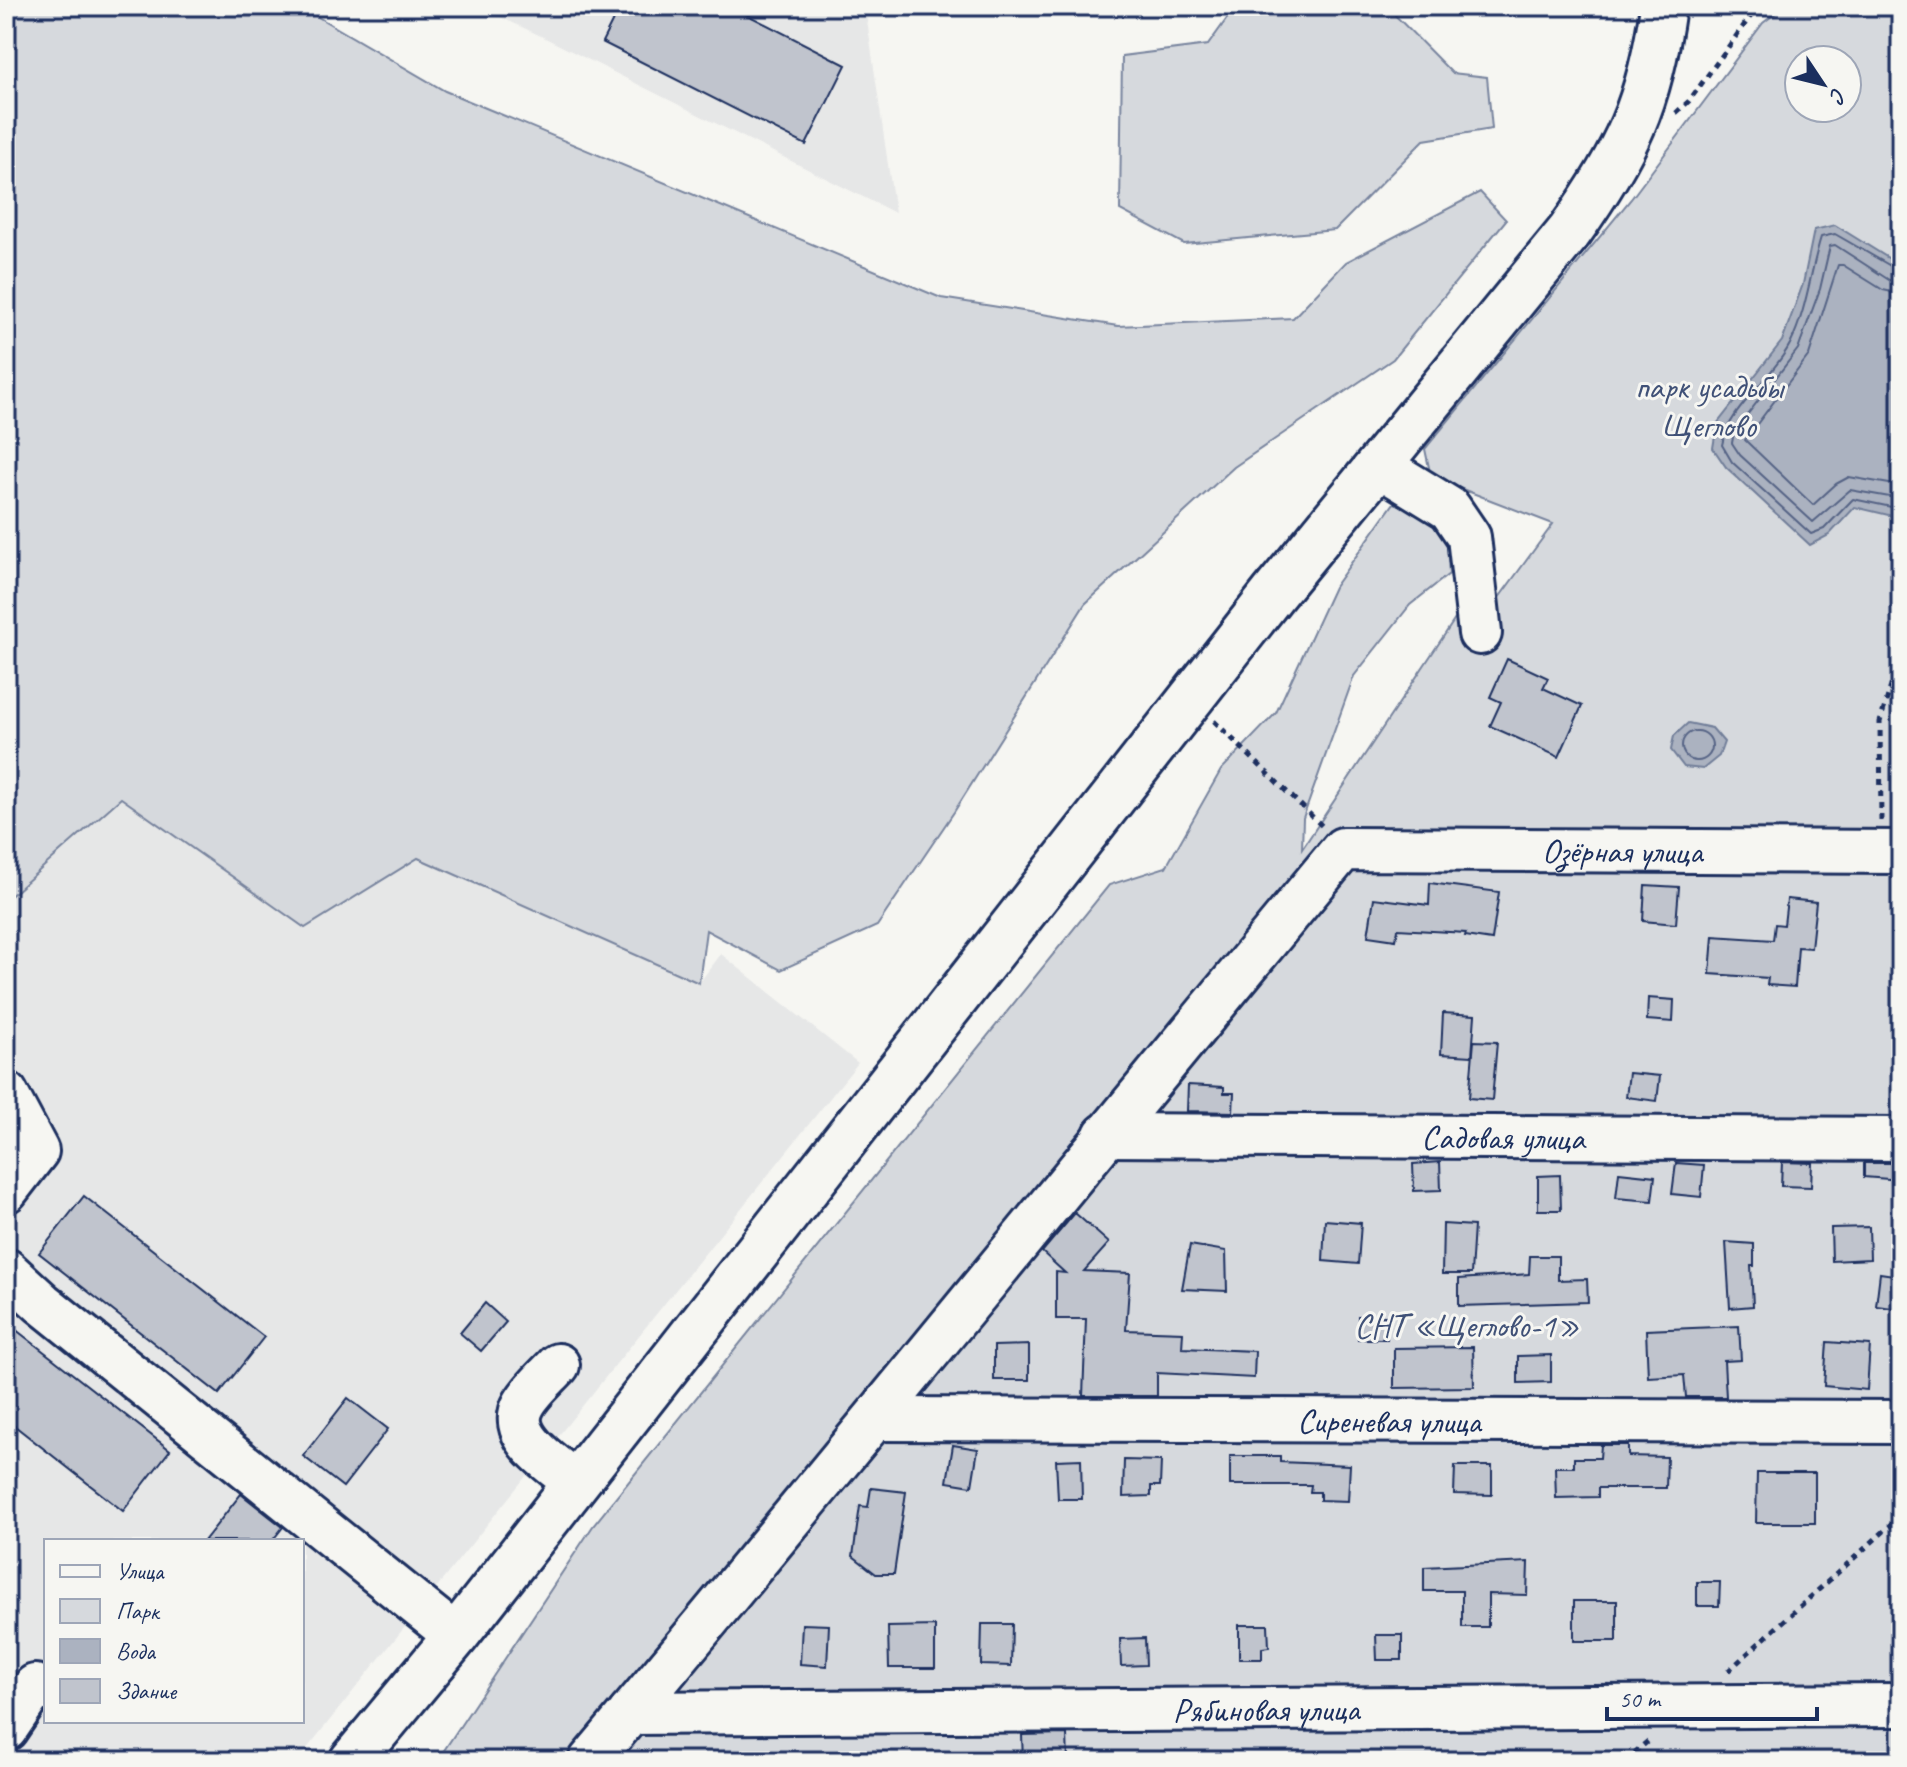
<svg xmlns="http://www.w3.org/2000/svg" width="1907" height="1767" viewBox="0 0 1907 1767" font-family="Caveat,sans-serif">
<rect width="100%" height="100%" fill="#f6f6f2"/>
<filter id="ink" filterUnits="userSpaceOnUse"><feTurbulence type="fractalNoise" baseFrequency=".0125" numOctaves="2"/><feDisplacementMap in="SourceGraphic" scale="16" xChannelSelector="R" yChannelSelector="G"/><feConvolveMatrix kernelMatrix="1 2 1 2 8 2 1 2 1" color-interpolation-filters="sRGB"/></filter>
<g filter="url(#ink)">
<!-- built -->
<g fill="#e6e7e7" fill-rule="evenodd">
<polygon points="477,6 865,6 895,213 543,37"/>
<path d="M121 798 304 928 418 858 699 983 721 954 858 1063 297 1761H6V900ZM46 1541H302V1721H46Z"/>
</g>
<!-- green -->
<g fill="#d6d9dd" stroke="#78849e" stroke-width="2" fill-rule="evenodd">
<polygon points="6,6 299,6 445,91 941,298 1118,326 1293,318 1346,262 1480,192 1506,220 1393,359 1234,467 1085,604 954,812 877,926 781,970 706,930 699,983 418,858 305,928 121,798 6,900"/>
<polygon points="1236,6 1386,6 1452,73 1487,77 1492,129 1424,140 1335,230 1184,244 1120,210 1122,56 1208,45"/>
<path d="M1785 6H1901V1761H437L593 1526 1109 885 1166 867 1221 770 1276 713 1334 587 1394 503 1420 511 1446 530 1449 574 1410 605 1354 676 1303 818 1302 849 1463 607 1490 610 1553 524 1431 477 1425 449 1631 199 1763 23ZM1799 60H1847V108H1799Z"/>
</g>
<!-- water -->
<g fill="#abb2c0" stroke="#717e99" stroke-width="2">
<polygon points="1835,225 1901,266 1901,518 1855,507 1829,535 1810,545 1726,467 1713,448 1717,424 1782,341 1803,284 1814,230"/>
<polygon points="1688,723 1712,728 1724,742 1719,756 1703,769 1684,767 1671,750 1674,736"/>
</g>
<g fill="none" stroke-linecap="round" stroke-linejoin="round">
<!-- shore -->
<g stroke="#556385" stroke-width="2">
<path d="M1901 272 1835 234 1821 237C1810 272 1807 310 1790 344 1773 378 1728 409 1722 445L1732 462 1811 534 1824 529 1853 499 1901 509"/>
<polyline points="1901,282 1889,280 1835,245 1830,246 1820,289 1798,349 1734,432 1732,443 1740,455 1813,522 1850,490 1901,499"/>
<polyline points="1901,294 1883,290 1843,265 1838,265 1809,355 1745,440 1813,505 1836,484 1849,477 1901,486"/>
<circle cx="1697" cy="746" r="15"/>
</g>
</g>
<!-- building -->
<g fill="#c0c4cd" stroke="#1b2f5e" stroke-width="2">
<polygon points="620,6 730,6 846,65 806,145 602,42"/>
<polygon points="1507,659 1548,678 1543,688 1582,706 1559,757 1490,726 1501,702 1490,697"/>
<polygon points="1430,883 1499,892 1492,940 1465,936 1466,933 1398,929 1396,940 1368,936 1374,898 1429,905"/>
<polygon points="1645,885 1679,887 1676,924 1643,921"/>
<polygon points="1787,899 1816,902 1811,948 1798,947 1795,987 1767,985 1768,978 1710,974 1713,936 1773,940 1775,924 1784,925"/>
<polygon points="1648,998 1674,1000 1673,1022 1647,1020"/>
<polygon points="1443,1013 1475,1015 1472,1056 1441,1054"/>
<polygon points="1474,1041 1497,1042 1492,1100 1469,1098"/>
<polygon points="1629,1073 1660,1076 1657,1101 1626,1097"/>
<polygon points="1188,1085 1224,1087 1224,1093 1234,1093 1233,1112 1187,1111"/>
<polygon points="1440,1162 1441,1190 1414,1191 1413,1164"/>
<polygon points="1782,1162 1812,1163 1811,1187 1781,1186"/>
<polygon points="1676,1163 1704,1165 1701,1197 1672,1194"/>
<polygon points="1864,1163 1901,1163 1901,1180 1864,1177"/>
<polygon points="1619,1172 1655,1176 1652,1201 1616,1198"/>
<polygon points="1560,1175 1561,1210 1538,1210 1538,1176"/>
<polygon points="84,1196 264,1337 219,1394 39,1253"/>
<polygon points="1075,1213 1109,1243 1084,1271 1130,1273 1126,1330 1183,1332 1182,1348 1255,1351 1254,1378 1157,1373 1157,1396 1083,1396 1086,1319 1056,1319 1056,1272 1065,1273 1042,1252"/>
<polygon points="1325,1220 1361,1223 1358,1264 1323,1261"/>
<polygon points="1443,1224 1474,1226 1471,1274 1442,1274"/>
<polygon points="1869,1227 1870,1259 1832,1261 1831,1228"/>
<polygon points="1726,1242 1754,1244 1754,1266 1751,1266 1753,1306 1730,1308"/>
<polygon points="1190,1245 1226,1251 1227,1291 1182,1289"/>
<polygon points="1530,1256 1558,1256 1558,1280 1587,1279 1588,1302 1459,1306 1459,1279 1529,1274"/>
<polygon points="1880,1273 1901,1276 1901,1309 1876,1306"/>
<polygon points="485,1303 506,1322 481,1351 460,1333"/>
<rect x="1358" y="1316" width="29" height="23"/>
<polygon points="6,1322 170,1450 123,1511 6,1419"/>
<polygon points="1739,1326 1741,1360 1724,1361 1726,1397 1686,1397 1684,1375 1648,1377 1646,1330"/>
<polygon points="1827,1342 1870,1345 1867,1390 1824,1386"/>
<polygon points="1029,1345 1029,1380 994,1380 994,1346"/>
<polygon points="1473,1347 1474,1387 1394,1388 1394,1348"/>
<polygon points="1551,1355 1551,1382 1518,1383 1518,1356"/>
<polygon points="348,1398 388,1429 343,1487 303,1456"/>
<polygon points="953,1445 978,1449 972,1486 947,1482"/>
<polygon points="1601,1445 1628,1445 1628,1456 1667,1457 1666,1488 1598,1488 1598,1497 1556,1498 1555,1467 1574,1467 1574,1458 1600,1458"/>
<polygon points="1230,1456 1280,1456 1280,1462 1350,1465 1348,1501 1320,1500 1320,1492 1310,1492 1311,1485 1230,1485"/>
<polygon points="1081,1459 1082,1499 1058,1499 1056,1460"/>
<polygon points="1124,1460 1161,1461 1160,1486 1151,1486 1151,1496 1123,1497"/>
<polygon points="1455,1466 1492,1466 1492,1495 1454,1494"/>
<polygon points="1757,1473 1815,1473 1815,1523 1756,1523"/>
<polygon points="871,1488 906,1492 894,1574 876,1574 853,1556 860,1506 868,1507"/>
<polygon points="241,1494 283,1527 272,1541 204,1541"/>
<polygon points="1528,1562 1527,1595 1488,1594 1488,1627 1462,1627 1462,1591 1424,1591 1424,1567"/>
<polygon points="1697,1582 1720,1582 1719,1606 1697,1606"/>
<rect x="1574" y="1601" width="43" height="40"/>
<polygon points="802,1624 829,1625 827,1666 800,1664"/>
<polygon points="982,1624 1012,1624 1011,1666 981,1665"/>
<polygon points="1239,1625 1268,1625 1269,1647 1262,1648 1262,1659 1239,1659"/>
<polygon points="935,1626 935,1668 889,1668 888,1627"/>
<polygon points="1376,1635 1402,1635 1402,1660 1377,1660"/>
<polygon points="1145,1638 1146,1665 1121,1666 1120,1639"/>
<polygon points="1067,1734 1068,1761 1023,1761 1022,1735"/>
</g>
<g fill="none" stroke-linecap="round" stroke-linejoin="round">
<defs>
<g id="minor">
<polyline points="1380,466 1450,509 1469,537 1480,633"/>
<polyline points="6,1093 37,1151 6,1191"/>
<path id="s1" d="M1105 1135 1901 1139"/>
<polyline points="6,1270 42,1303 456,1636"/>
<path d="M558 1365C547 1377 532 1390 524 1404 505 1437 555 1465 576 1483"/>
<path id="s2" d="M877 1419 1901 1422"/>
<path id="s3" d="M630 1713 1901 1705"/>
<polyline points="6,1729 35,1686 46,1689"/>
<path id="s4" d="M590 1761C844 1459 1091 1152 1343 849L1901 852"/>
</g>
<path id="major" d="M352 1761 456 1636 1273 594 1570 231C1626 152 1650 103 1663 6"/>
</defs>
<!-- minor casing -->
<use href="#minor" stroke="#1b2f5e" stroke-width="48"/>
<!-- major casing -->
<use href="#major" stroke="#1b2f5e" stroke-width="50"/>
<!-- path -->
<g stroke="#1b2f5e" stroke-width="5" stroke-dasharray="6 6" stroke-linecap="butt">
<polyline points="1676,113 1689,101 1758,6"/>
<polyline points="1214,721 1322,826"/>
<polyline points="1881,821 1880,722 1901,653"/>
<polyline points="1728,1671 1901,1516"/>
<polyline points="1625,1761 1648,1741"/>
</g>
<!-- minor -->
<use href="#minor" stroke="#f6f6f2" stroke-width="42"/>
<!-- major -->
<use href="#major" stroke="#f6f6f2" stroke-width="44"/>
</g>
</g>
<g text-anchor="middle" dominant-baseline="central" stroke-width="6" stroke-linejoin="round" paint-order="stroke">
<!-- park labels -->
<g font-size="34" fill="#405177" stroke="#f6f6f2">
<text x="1709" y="386">парк усадьбы<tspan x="1709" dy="39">Щеглово</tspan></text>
<text x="1467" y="1325">СНТ «Щеглово-1»</text>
</g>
<!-- street labels -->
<g font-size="34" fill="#1b2f5e" stroke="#f6f6f2">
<text stroke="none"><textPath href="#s4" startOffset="1462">Озёрная улица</textPath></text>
<text stroke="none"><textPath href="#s1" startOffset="398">Садовая улица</textPath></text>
<text stroke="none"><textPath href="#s2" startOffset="512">Сиреневая улица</textPath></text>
<text stroke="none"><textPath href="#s3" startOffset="636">Рябиновая улица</textPath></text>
</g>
</g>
<!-- margin -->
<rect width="1907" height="1767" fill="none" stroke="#f6f6f2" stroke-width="32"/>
<rect x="16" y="16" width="1875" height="1735" fill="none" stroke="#1b2f5e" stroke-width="3" filter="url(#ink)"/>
<!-- legend -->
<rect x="44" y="1539" width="260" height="184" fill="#f6f6f2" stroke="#9ea6b7" stroke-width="2"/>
<rect x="60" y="1565" width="40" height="12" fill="#f6f6f2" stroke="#9ea6b7" stroke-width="2"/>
<text x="116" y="1579" font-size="24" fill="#1b2f5e">Улица</text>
<rect x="60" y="1599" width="40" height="24" fill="#d6d9dd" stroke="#9ea6b7" stroke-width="2"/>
<text x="116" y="1619" font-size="24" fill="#1b2f5e">Парк</text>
<rect x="60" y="1639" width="40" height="24" fill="#abb2c0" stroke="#9ea6b7" stroke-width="2"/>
<text x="116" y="1659" font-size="24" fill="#1b2f5e">Вода</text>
<rect x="60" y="1679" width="40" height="24" fill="#c0c4cd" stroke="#9ea6b7" stroke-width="2"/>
<text x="116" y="1699" font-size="24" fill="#1b2f5e">Здание</text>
<!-- north arrow -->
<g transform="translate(1823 84) rotate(125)"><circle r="38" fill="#f6f6f2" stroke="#9ea6b7" stroke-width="2"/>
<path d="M0-6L14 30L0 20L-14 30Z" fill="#1b2f5e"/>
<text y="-12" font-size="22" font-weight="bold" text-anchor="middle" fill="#1b2f5e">С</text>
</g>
<!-- scale -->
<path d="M1607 1707v12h210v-12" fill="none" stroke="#1b2f5e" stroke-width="4"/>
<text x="1619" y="1707" font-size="24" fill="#1b2f5e" stroke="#f6f6f2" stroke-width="6" paint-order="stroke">50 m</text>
</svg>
